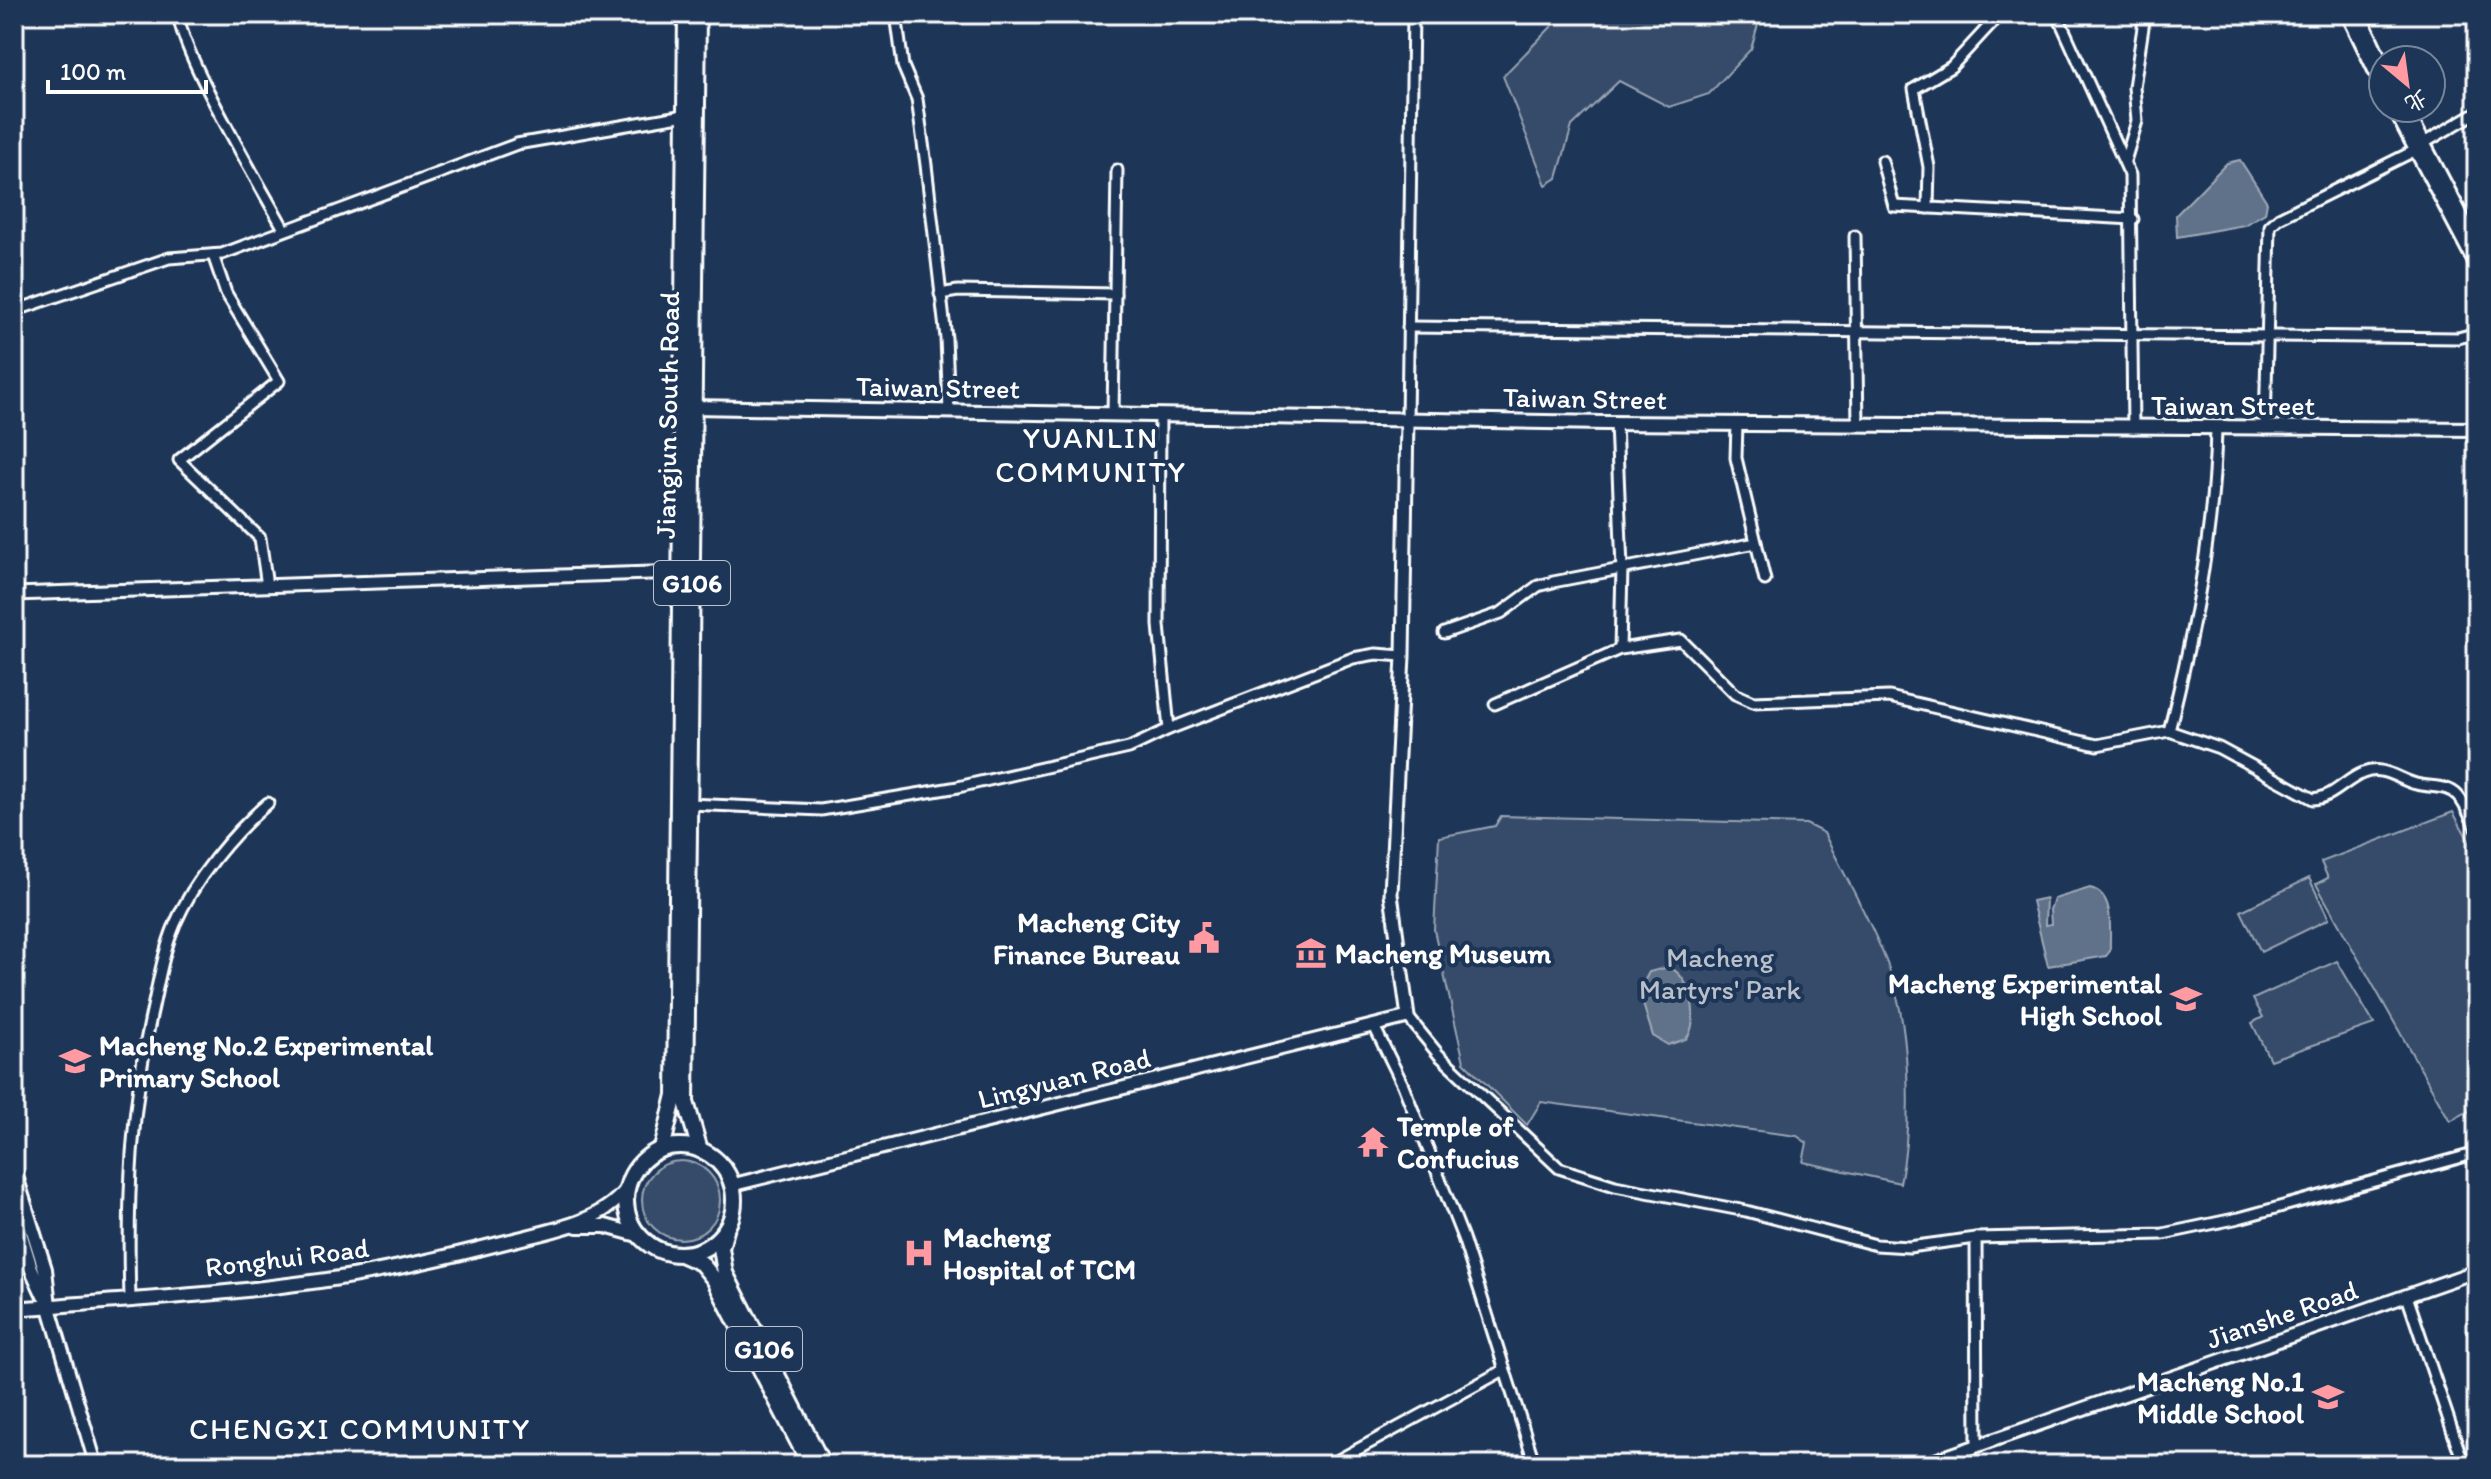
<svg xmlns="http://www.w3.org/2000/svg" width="2491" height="1479" viewBox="0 0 2491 1479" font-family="Itim,'LXGW WenKai TC',sans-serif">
<rect width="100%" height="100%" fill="#1d3557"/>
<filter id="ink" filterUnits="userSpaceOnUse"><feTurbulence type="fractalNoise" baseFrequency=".0125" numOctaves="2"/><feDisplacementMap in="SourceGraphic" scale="16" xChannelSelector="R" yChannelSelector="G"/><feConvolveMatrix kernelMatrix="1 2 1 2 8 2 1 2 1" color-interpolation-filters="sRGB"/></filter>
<g filter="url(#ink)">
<!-- green -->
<g fill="#364b69" stroke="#9aa5b4" stroke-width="2">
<polygon points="1553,14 1761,14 1751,49 1709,94 1669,107 1619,81 1572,126 1557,178 1546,185 1503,76 1553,25"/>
<polygon points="2453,812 2477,855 2477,1107 2450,1121 2316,884 2328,878 2321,862"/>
<path d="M1501 816 1806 824 1824 833C1845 877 1871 920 1888 966 1910 1023 1913 1124 1900 1183L1803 1162 1807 1143 1797 1136 1541 1102 1527 1125 1464 1062 1434 930 1439 837 1495 826Z"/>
<polygon points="2309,878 2329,919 2261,952 2241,911"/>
<polygon points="2337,961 2374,1024 2270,1060 2252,1023 2263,1017 2253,999"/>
<circle cx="681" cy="1200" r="39"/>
</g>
<!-- water -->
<g fill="#617289" stroke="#a0aab8" stroke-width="2">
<polygon points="2240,160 2267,202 2265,213 2244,225 2177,237 2176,215 2227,163"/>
<path d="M2090 888C2116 894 2109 930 2110 951L2106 956 2048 966 2032 901 2046 898 2045 925 2051 924 2050 910 2054 899Z"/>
<path d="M1668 967C1691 974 1701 1021 1686 1039L1668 1045 1653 1036 1639 991 1649 972Z"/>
</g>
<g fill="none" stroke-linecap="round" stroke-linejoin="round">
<defs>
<g id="minor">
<path d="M179 14C177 47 264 192 284 229"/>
<polyline points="896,14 903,66 917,99 926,165 946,338 949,412"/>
<polyline points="2057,14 2130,175 2133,428"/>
<polyline points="2424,143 2477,112"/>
<polyline points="1882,161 1894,206 2133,219"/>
<polyline points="2125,161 2137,121 2134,87 2145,14"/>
<polyline points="1928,208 1929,167 1914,89 1951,67 2000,14"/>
<polyline points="1855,236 1858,425"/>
<polyline points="213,255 226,293 279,381 179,460 260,538 267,586"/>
<polyline points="940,294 958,291 1115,294"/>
<polyline points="14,311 169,258 222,254 517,144 685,115"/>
<polyline points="1408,327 2458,338 2477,333"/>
<polyline points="1113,414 1117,170"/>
<polyline points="1160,415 1159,625 1169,729"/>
<polyline points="1407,420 1413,14"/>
<polyline points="1616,423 1622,568 1620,649"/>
<polyline points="1737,424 1736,458 1765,580"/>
<polyline points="2265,429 2270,226 2279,218 2416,150"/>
<polyline points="1444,633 1501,613 1538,586 1553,582 1756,543"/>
<path d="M1495 704 1620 649 1681 640 1735 694 1753 702 1889 697 2097 745 2169 731 2219 748 2313 799C2333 798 2345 780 2363 773 2384 765 2397 779 2416 784 2431 788 2447 784 2458 796 2466 805 2471 819 2477 829"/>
<path d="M2169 731C2194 631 2214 532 2216 429"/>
<polyline points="689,804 821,810 958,787 1129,748 1169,729 1353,658 1376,654 1403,656"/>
<polyline points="1408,1017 1439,1055 1559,1168 1615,1186 1746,1211 1876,1245 1909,1247 1976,1238 2163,1234 2239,1218 2477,1153"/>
<polyline points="1374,1026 1403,1085 1463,1238 1535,1465"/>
<polyline points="1976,1238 1977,1446"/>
<polyline points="2407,1296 2464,1465"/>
<path d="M130 1299C127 1199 131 1104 153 1007 159 979 164 950 175 924 194 880 232 834 268 803"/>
<polyline points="1329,1465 1504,1370"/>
</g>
<g id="tertiary">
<polyline points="14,594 681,572"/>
<polyline points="732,1185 1408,1017 1391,894 1403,656 1407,420"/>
<polyline points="49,1306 96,1465"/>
<polyline points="1922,1465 2477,1271"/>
</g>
<g id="secondary">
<polyline points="2348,14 2383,87"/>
<polyline points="2359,14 2383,66"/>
<polyline points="2394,108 2477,266"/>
<polyline points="2405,108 2477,246"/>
<polyline points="693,407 1606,423 2477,429"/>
<polyline points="14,1170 45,1269 49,1306"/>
<polyline points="14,1213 31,1268 44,1296"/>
<polyline points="577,1226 605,1226 638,1235"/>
<path d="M14 1309C111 1301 208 1296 304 1283 372 1275 440 1259 506 1242 547 1231 598 1225 626 1190"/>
</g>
<g id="trunk">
<polyline points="698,14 686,1102 700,1150"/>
<circle cx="680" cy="1200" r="54"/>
<polyline points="662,1149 675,1095 686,14"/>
<polyline points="726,1230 721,1248 725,1273 823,1465"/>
<polyline points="683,1255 701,1263 714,1279 810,1465"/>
</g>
</defs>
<!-- minor casing -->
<use href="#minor" stroke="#fff" stroke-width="15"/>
<!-- tertiary casing -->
<use href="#tertiary" stroke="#fff" stroke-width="17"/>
<!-- secondary casing -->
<use href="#secondary" stroke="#fff" stroke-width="18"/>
<!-- trunk casing -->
<use href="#trunk" stroke="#fff" stroke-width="20"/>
<!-- minor -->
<use href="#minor" stroke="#1d3557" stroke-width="9"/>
<!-- tertiary -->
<use href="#tertiary" stroke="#1d3557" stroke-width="11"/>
<!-- secondary -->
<use href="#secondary" stroke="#1d3557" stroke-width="12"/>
<!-- trunk -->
<use href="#trunk" stroke="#1d3557" stroke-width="14"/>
</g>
</g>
<!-- icons -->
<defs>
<symbol id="civic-bare" viewBox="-9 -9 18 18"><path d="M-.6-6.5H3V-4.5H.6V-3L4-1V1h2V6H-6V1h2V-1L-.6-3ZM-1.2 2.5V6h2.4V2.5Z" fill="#ff9aa2" stroke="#1d3557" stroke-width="2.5" paint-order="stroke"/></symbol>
<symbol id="museum-bare" viewBox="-9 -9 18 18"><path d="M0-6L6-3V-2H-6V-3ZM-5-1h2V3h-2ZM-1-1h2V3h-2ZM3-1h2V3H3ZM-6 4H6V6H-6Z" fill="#ff9aa2" stroke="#1d3557" stroke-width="2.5" paint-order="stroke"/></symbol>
<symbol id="school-bare" viewBox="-9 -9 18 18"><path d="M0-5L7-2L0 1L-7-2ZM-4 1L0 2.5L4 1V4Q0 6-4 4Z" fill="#ff9aa2" stroke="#1d3557" stroke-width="2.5" paint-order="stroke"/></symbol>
<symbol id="temple-bare" viewBox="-9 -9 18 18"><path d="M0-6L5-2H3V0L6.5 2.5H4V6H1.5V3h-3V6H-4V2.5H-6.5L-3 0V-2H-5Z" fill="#ff9aa2" stroke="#1d3557" stroke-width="2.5" paint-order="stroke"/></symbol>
<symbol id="hospital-bare" viewBox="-9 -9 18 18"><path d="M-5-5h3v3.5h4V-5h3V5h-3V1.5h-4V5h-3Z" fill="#ff9aa2" stroke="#1d3557" stroke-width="2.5" paint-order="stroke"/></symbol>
</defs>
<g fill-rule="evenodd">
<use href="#civic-bare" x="1182" y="916" width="44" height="44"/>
<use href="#museum-bare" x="1289" y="931" width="44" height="44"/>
<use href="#school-bare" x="2164" y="977" width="44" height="44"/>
<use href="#school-bare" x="53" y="1039" width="44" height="44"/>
<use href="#temple-bare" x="1351" y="1120" width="44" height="44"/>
<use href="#hospital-bare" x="897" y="1231" width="44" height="44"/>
<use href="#school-bare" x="2306" y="1375" width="44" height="44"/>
</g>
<g text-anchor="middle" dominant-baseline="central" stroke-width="8" stroke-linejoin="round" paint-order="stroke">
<!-- shield labels -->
<g fill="#1d3557" stroke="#bbc2cd" stroke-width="2">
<rect x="654" y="561" width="76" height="44" rx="6"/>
<rect x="726" y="1327" width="76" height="44" rx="6"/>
</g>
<g font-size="26" font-weight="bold" fill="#fff">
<text x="692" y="583">G106</text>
<text x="764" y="1349">G106</text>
</g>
<!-- street labels -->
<g font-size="28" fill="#fff" stroke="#1d3557">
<text transform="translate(938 387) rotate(1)">Taiwan Street</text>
<text transform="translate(1585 398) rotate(1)">Taiwan Street</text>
<text x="2233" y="405">Taiwan Street</text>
<text transform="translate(667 415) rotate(-89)">Jiangjun South Road</text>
<text transform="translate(1064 1078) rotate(-14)">Lingyuan Road</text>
<text transform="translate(287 1257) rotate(-7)">Ronghui Road</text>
<text transform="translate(2282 1314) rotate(-19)">Jianshe Road</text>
</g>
<!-- poi labels -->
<g font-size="28" font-weight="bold" fill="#fff" stroke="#1d3557" text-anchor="start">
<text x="1180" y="922" text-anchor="end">Macheng City<tspan x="1180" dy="32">Finance Bureau</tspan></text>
<text x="1335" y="953">Macheng Museum</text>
<text x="2162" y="983" text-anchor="end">Macheng Experimental<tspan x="2162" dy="32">High School</tspan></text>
<text x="99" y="1045">Macheng No.2 Experimental<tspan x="99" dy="32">Primary School</tspan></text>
<text x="1397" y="1126">Temple of<tspan x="1397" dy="32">Confucius</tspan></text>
<text x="943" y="1237">Macheng<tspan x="943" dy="32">Hospital of TCM</tspan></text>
<text x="2304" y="1381" text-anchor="end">Macheng No.1<tspan x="2304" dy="32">Middle School</tspan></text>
</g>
<!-- park labels -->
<g font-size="28" fill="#b9c0ca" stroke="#1d3557">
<text x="1720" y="957">Macheng<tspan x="1720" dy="32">Martyrs' Park</tspan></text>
</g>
<!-- neighbourhood labels -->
<g font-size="30" letter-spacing="2" fill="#fff" stroke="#1d3557">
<text x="1091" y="437">YUANLIN<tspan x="1091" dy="34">COMMUNITY</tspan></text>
<text x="360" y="1428">CHENGXI COMMUNITY</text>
</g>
</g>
<!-- margin -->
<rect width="2491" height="1479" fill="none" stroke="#1d3557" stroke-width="48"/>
<rect x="24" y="24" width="2443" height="1431" fill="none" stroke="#fff" stroke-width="3" filter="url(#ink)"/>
<!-- north arrow -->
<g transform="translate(2407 84) rotate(151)"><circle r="38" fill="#1d3557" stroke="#77869a" stroke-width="2"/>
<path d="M0-6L14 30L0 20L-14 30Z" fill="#ff9aa2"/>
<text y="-12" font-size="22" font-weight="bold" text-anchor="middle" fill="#ffffff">北</text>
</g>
<!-- scale -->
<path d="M48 80v12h158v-12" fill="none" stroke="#ffffff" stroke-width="4"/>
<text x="60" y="80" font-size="24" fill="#ffffff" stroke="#1d3557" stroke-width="6" paint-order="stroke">100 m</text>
</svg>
